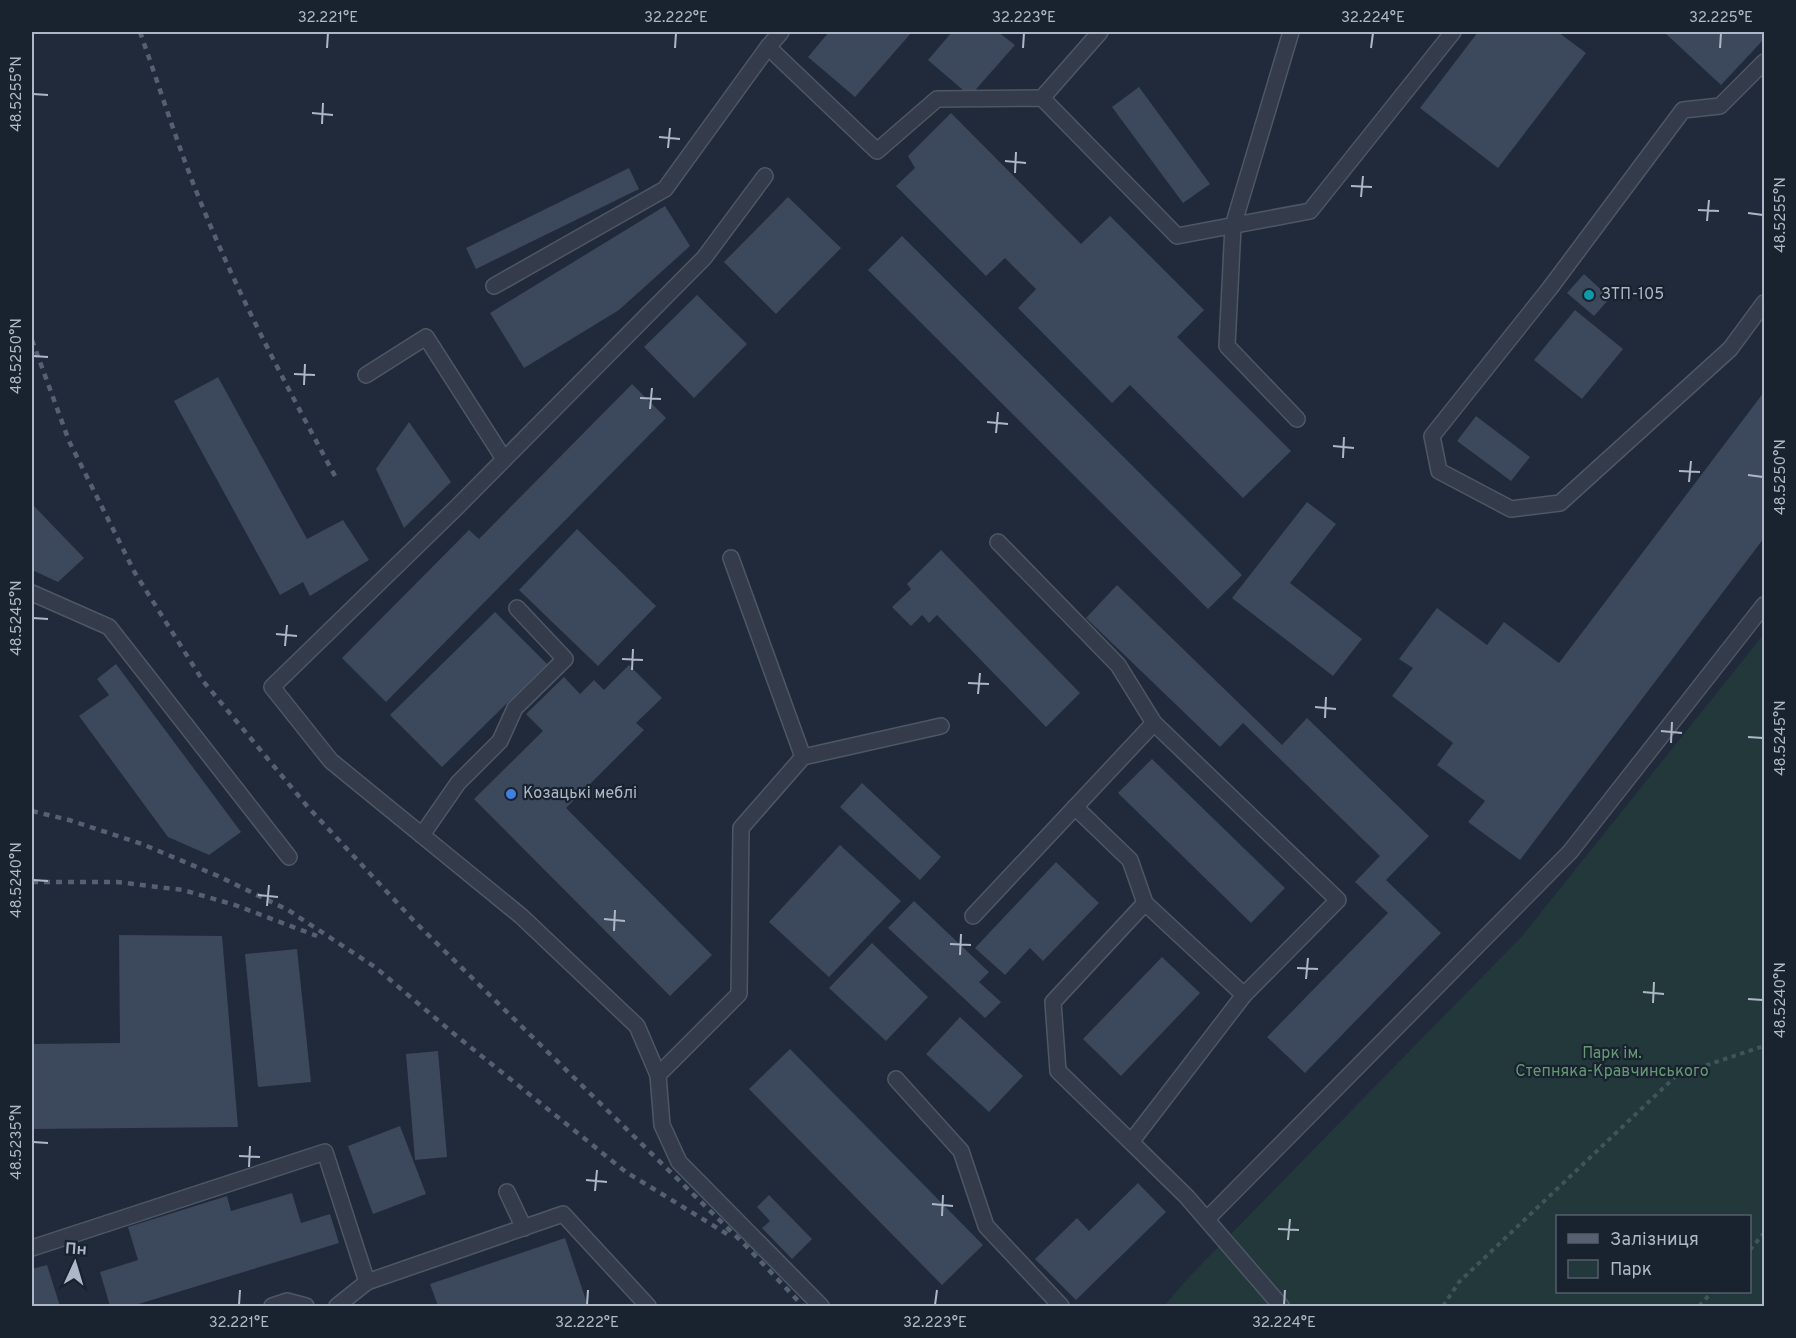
<svg xmlns="http://www.w3.org/2000/svg" width="1796" height="1338" viewBox="0 0 1796 1338" font-family="Overpass,sans-serif">
<rect width="100%" height="100%" fill="#202a3a"/>
<!-- green -->
<path fill="#22383b" fill-rule="evenodd" d="M1764 634V1306H1164L1188 1278 1522 936ZM1558 1216H1750V1292H1558Z"/>
<!-- building -->
<g fill="#3c485b">
<polygon points="829,32 912,32 855,97 808,57"/>
<polygon points="952,32 998,32 1015,45 970,96 928,60"/>
<polygon points="1478,32 1558,32 1586,53 1498,168 1420,108"/>
<polygon points="1664,32 1764,32 1764,39 1721,85"/>
<polygon points="1139,87 1210,184 1183,203 1112,107"/>
<polygon points="951,113 1081,244 1110,216 1204,310 1177,337 1291,451 1243,498 1130,385 1112,403 1018,308 1036,289 1005,258 986,276 896,186 915,168 908,156"/>
<polygon points="629,168 639,189 476,269 466,248"/>
<polygon points="788,197 841,248 776,314 724,262"/>
<polygon points="665,206 690,246 619,310 524,368 490,313"/>
<polygon points="902,236 1242,575 1208,609 868,270"/>
<polygon points="1584,274 1610,298 1594,316 1567,293"/>
<polygon points="697,295 747,344 694,398 644,347"/>
<polygon points="1575,310 1623,349 1582,399 1534,360"/>
<polygon points="218,377 307,539 343,520 369,560 310,596 303,582 280,595 174,401"/>
<polygon points="632,384 666,418 386,702 342,658 469,530 479,539"/>
<polygon points="1764,392 1764,538 1520,860 1468,822 1485,801 1437,765 1453,743 1392,696 1413,668 1399,659 1437,608 1487,645 1504,622 1559,663"/>
<polygon points="1476,416 1530,457 1511,481 1457,441"/>
<polygon points="409,422 451,482 404,528 376,469"/>
<polygon points="1307,502 1336,524 1290,583 1362,639 1333,676 1232,598"/>
<polygon points="32,504 84,558 58,582 32,570"/>
<polygon points="577,529 656,606 598,666 519,590"/>
<polygon points="941,550 1080,693 1046,727 937,615 929,623 922,615 911,626 892,607 911,589 907,584"/>
<polygon points="1117,585 1282,745 1307,718 1429,836 1386,880 1441,933 1305,1073 1267,1037 1388,913 1355,882 1380,856 1243,723 1220,747 1086,618"/>
<polygon points="495,612 547,664 442,767 390,715"/>
<polygon points="116,664 241,832 209,855 168,837 79,716 109,695 97,679"/>
<polygon points="629,665 662,698 636,723 644,730 566,808 712,955 670,996 474,799 543,731 526,714 564,677 580,694 594,680 604,690"/>
<polygon points="1152,759 1285,888 1251,923 1118,793"/>
<polygon points="862,783 941,857 920,880 840,807"/>
<polygon points="840,845 901,901 829,977 769,922"/>
<polygon points="1056,862 1099,903 1043,961 1030,948 1005,975 975,948"/>
<polygon points="914,901 989,972 979,982 1001,1002 985,1018 888,928"/>
<polygon points="119,935 222,936 238,1127 32,1129 32,1044 120,1043"/>
<polygon points="872,943 928,997 886,1041 829,988"/>
<polygon points="297,949 311,1082 258,1087 245,954"/>
<polygon points="1162,957 1200,993 1121,1076 1083,1039"/>
<polygon points="960,1017 1023,1076 989,1112 926,1054"/>
<polygon points="790,1049 983,1245 942,1285 749,1089"/>
<polygon points="438,1051 447,1157 415,1160 406,1054"/>
<polygon points="400,1126 426,1194 373,1214 348,1146"/>
<polygon points="1138,1183 1166,1212 1076,1300 1035,1259 1077,1218 1089,1231"/>
<polygon points="292,1193 301,1223 330,1214 339,1243 132,1306 110,1306 100,1272 138,1260 128,1227 227,1196 231,1211"/>
<polygon points="769,1195 812,1239 792,1259 762,1228 770,1221 757,1207"/>
<polygon points="565,1238 588,1306 438,1306 430,1284"/>
<polygon points="47,1265 60,1306 32,1306 32,1269"/>
</g>
<g fill="none" stroke-linecap="round" stroke-linejoin="round">
<defs>
<g id="lane">
<polyline points="1291,32 1233,226 1227,346 1297,419"/>
<polyline points="768,47 877,151 937,99 1042,98 1177,236 1310,211 1453,32"/>
<polyline points="1764,62 1720,106 1683,110 1550,288 1432,436 1439,471 1511,509 1560,503 1730,349 1764,303"/>
<polyline points="1042,98 1100,32"/>
<polyline points="494,286 665,189 768,47 781,32"/>
<polyline points="366,375 426,337 504,459"/>
<polyline points="998,542 1118,665 1154,723 1338,900 1244,995 1131,1142 1187,1197 1281,1306"/>
<polyline points="731,558 803,757 741,828 739,994 658,1075 662,1125 679,1162 821,1306"/>
<polyline points="32,593 109,627 289,857"/>
<polyline points="803,757 941,726"/>
<polyline points="1075,807 1130,860 1145,903 1244,995"/>
<polyline points="422,835 458,783 500,741 515,708 565,659 517,608"/>
<polyline points="973,916 1154,723"/>
<polyline points="658,1075 637,1026 521,916 331,761 272,687 458,506 704,258 765,176"/>
<polyline points="896,1079 961,1151 986,1226 1061,1306"/>
<polyline points="1131,1142 1058,1071 1053,1002 1145,903"/>
<polyline points="507,1192 524,1228"/>
<polyline points="1207,1219 1570,852 1764,605"/>
<polyline points="32,1248 325,1152 367,1282"/>
<polyline points="272,1306 287,1301 306,1306"/>
<polyline points="337,1306 367,1282 563,1214 648,1306"/>
</g>
</defs>
<!-- lane casing -->
<use href="#lane" stroke="#4e5765" stroke-width="18"/>
<!-- path -->
<g stroke="#405559" stroke-width="4" stroke-dasharray="4.5 4.5" stroke-linecap="butt">
<polyline points="1750,1250 1764,1233"/>
<polyline points="1443,1306 1459,1282 1677,1075 1764,1046"/>
<polyline points="1699,1306 1712,1292"/>
</g>
<!-- lane -->
<use href="#lane" stroke="#343c4b" stroke-width="15"/>
<!-- rail -->
<g stroke="#556072" stroke-width="4.5" stroke-dasharray="6 6" stroke-linecap="butt">
<path d="M140 32C160 88 178 147 201 203 239 297 287 387 335 476"/>
<polyline points="32,340 69,441 135,573 203,681 307,806 416,923 746,1246 803,1306"/>
<polyline points="32,811 69,820 142,844 218,876 288,910 375,967 453,1033 626,1172 727,1234"/>
<polyline points="32,882 117,882 183,890 235,905 317,936"/>
</g>
</g>
<!-- ticks -->
<path fill="none" stroke="#aeb7c7" stroke-width="2" d="M327 48 328 33M675 48 676 33M1023 48 1024 33M1371 48 1373 33M1720 48 1721 33M33 94 48 95M312 113 333 115M322 124 323 103M659 137 680 139M668 148 670 128M1005 161 1026 163M1015 173 1016 152M1351 186 1372 187M1361 197 1363 176M1698 210 1719 211M1748 213 1763 215M1707 221 1709 200M33 356 48 357M294 374 315 375M304 385 305 364M640 398 661 399M650 409 652 388M987 422 1008 424M996 433 998 412M1333 446 1354 448M1343 458 1344 437M1679 471 1700 472M1748 475 1763 477M1689 482 1691 461M33 618 48 619M276 634 297 636M285 646 287 625M622 659 643 660M632 670 633 649M968 683 989 684M978 694 980 673M1315 707 1336 709M1325 718 1326 697M1661 731 1682 733M1748 737 1763 738M1671 743 1672 722M33 880 48 881M258 895 278 897M267 906 269 885M604 919 625 921M614 931 615 910M950 944 971 945M960 955 961 934M1297 968 1318 969M1306 979 1308 958M1643 992 1664 994M1748 999 1763 1000M1653 1003 1654 982M33 1142 48 1143M239 1156 260 1157M249 1167 250 1146M586 1180 607 1182M595 1191 597 1170M932 1204 953 1206M942 1216 943 1195M1278 1229 1299 1230M1288 1240 1290 1219M239 1305 240 1290M587 1305 588 1290M935 1305 937 1290M1284 1305 1285 1290"/>
<!-- markers -->
<circle fill="#0f9aa8" stroke="#19222f" stroke-width="2" cx="1589" cy="295" r="6"/>
<circle fill="#3f7fe0" stroke="#19222f" stroke-width="2" cx="511" cy="794" r="6"/>
<g text-anchor="middle" dominant-baseline="central" stroke-width="4.5" stroke-linejoin="round" paint-order="stroke">
<!-- poi labels -->
<g font-size="16" fill="#aeb7c7" stroke="#19222f" text-anchor="start">
<text x="1601" y="295">ЗТП-105</text>
<text x="523" y="794">Козацькі меблі</text>
</g>
<!-- park labels -->
<g font-size="16" fill="#649972" stroke="#19222f">
<text x="1612" y="1054">Парк ім.<tspan x="1612" dy="18">Степняка-Кравчинського</tspan></text>
</g>
</g>
<!-- border -->
<rect width="1796" height="1338" fill="none" stroke="#19222f" stroke-width="66"/>
<!-- legend -->
<rect x="1556" y="1215" width="195" height="78" fill="#19222f" stroke="#555e6c" stroke-width="1.5"/>
<rect x="1568" y="1234" width="30" height="9" fill="#556072" stroke="#555e6c" stroke-width="1.5"/>
<text x="1610" y="1245" font-size="18" fill="#aeb7c7">Залізниця</text>
<rect x="1568" y="1260" width="30" height="18" fill="#22383b" stroke="#555e6c" stroke-width="1.5"/>
<text x="1610" y="1275" font-size="18" fill="#aeb7c7">Парк</text>
<!-- north arrow -->
<g transform="translate(75 1263) rotate(4)" stroke="#19222f" stroke-width="4.5" paint-order="stroke">
<path d="M0-4.5L10 22L0 15L-10 22Z" fill="#aeb7c7"/>
<text y="-9" font-size="16" font-weight="bold" text-anchor="middle" fill="#aeb7c7">Пн</text>
</g>
<rect x="33" y="33" width="1730" height="1272" fill="none" stroke="#aeb7c7" stroke-width="2"/>
<g font-size="15" text-anchor="middle" fill="#aeb7c7">
<text x="328" y="22">32.221°E</text>
<text x="676" y="22">32.222°E</text>
<text x="1024" y="22">32.223°E</text>
<text x="1373" y="22">32.224°E</text>
<text x="1721" y="22">32.225°E</text>
<text transform="translate(16 94) rotate(-90)" y="5">48.5255°N</text>
<text transform="translate(1780 215) rotate(-90)" y="5">48.5255°N</text>
<text transform="translate(16 356) rotate(-90)" y="5">48.5250°N</text>
<text transform="translate(1780 477) rotate(-90)" y="5">48.5250°N</text>
<text transform="translate(16 618) rotate(-90)" y="5">48.5245°N</text>
<text transform="translate(1780 738) rotate(-90)" y="5">48.5245°N</text>
<text transform="translate(16 880) rotate(-90)" y="5">48.5240°N</text>
<text transform="translate(1780 1000) rotate(-90)" y="5">48.5240°N</text>
<text transform="translate(16 1142) rotate(-90)" y="5">48.5235°N</text>
<text x="239" y="1327">32.221°E</text>
<text x="587" y="1327">32.222°E</text>
<text x="935" y="1327">32.223°E</text>
<text x="1284" y="1327">32.224°E</text>
</g>
</svg>
